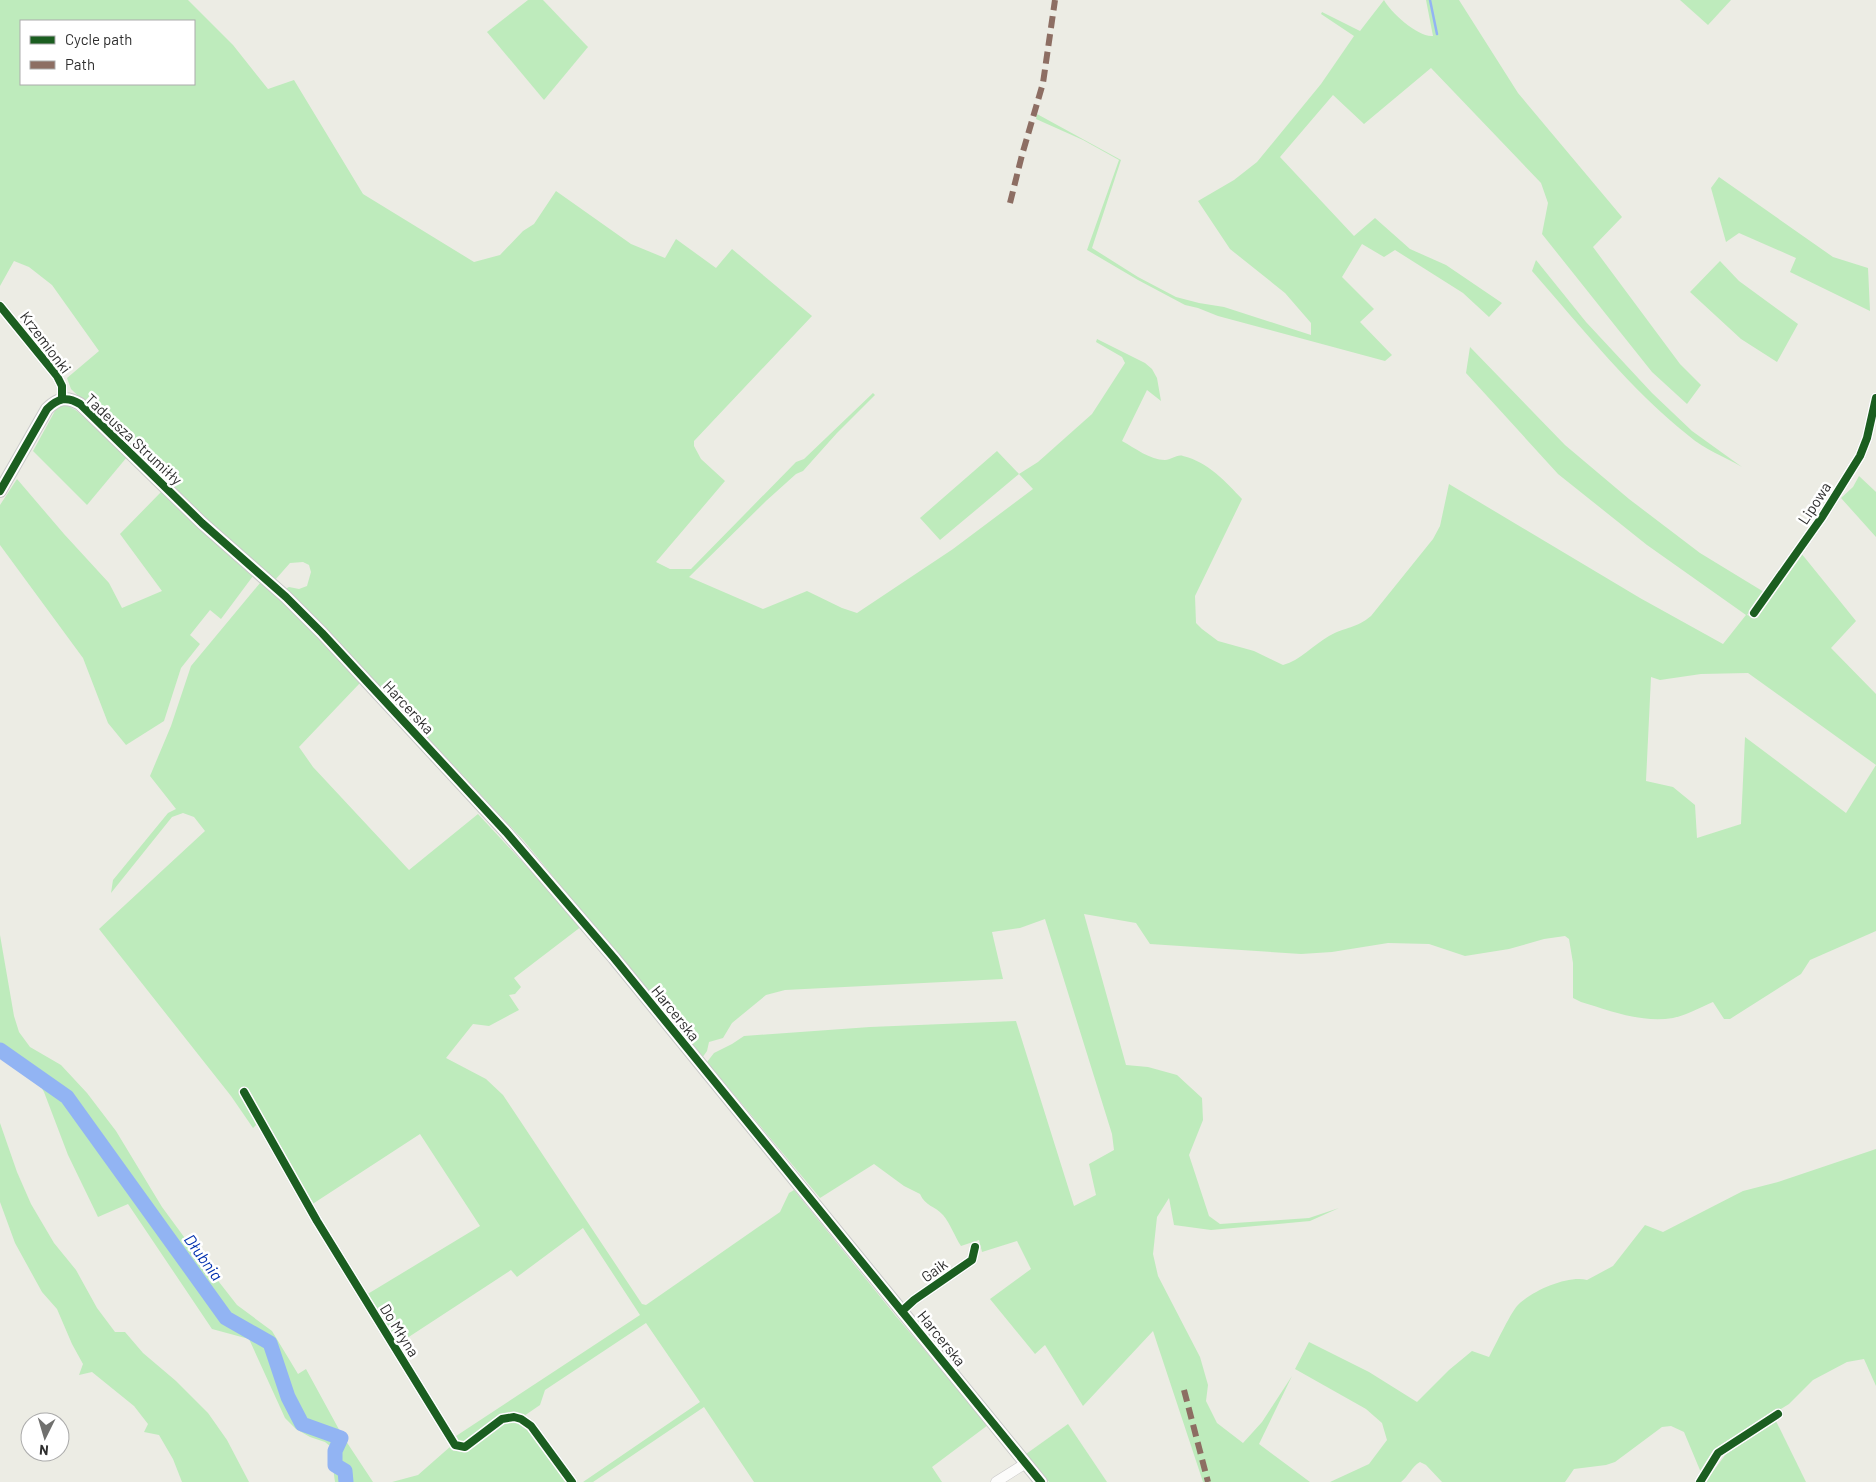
<svg xmlns="http://www.w3.org/2000/svg" width="1876" height="1482" viewBox="0 0 1876 1482" font-family="Barlow,sans-serif">
<rect width="100%" height="100%" fill="#ecece4"/>
<!-- green -->
<g fill="#beebbc" fill-rule="evenodd">
<path d="M0 0H188L233 45 268 89 294 80 363 194 474 262 500 255 523 231 534 224 556 191 631 244 665 258 676 239 716 268 732 249 812 316 694 441V446L701 459 725 481 656 562 670 569H691L796 462 804 459 873 393 875 395 837 433 803 471 796 474 766 501 689 577 763 609 807 591 842 608 857 613 953 549 1033 489 1019 474 940 540 920 518 997 451 1019 474 1038 462 1092 414 1125 363 1122 357 1096 342 1097 339 1145 363 1152 369 1157 378 1161 401 1147 390 1122 441C1135 448 1150 460 1165 460 1171 460 1177 454 1183 456 1208 462 1225 481 1242 499L1195 596 1196 623 1202 629 1218 641 1254 651 1283 665C1301 660 1313 645 1329 636 1345 627 1357 628 1371 616L1433 539 1440 526 1449 484 1640 598 1723 644 1746 615 1647 545 1558 474 1466 373 1470 347 1565 445 1629 499 1700 553 1764 592 1747 615 1757 618 1801 553 1856 621 1831 648 1876 694V931L1810 960 1801 974 1730 1019H1724L1713 1002C1701 1007 1687 1015 1673 1018 1641 1023 1611 1011 1581 1002L1573 998V963L1569 939 1565 936 1544 939 1509 949 1465 956 1429 944 1388 943 1332 952 1301 954 1150 944 1136 923 1084 914 1126 1065 1148 1067 1177 1075 1202 1098 1203 1120 1189 1155 1209 1216 1220 1224 1309 1218 1339 1208 1310 1221 1211 1230 1174 1225 1169 1198 1157 1217 1153 1254 1158 1276 1200 1357 1208 1385 1206 1401 1217 1423 1243 1443 1262 1422 1292 1376 1259 1444 1310 1482H1203L1153 1331 1083 1406 1045 1345 1035 1354 990 1299 1031 1269 1017 1241 982 1252 979 1240 961 1246C955 1237 950 1223 943 1215 935 1206 925 1206 920 1194L904 1186 874 1164 820 1198 707 1062 714 1053 732 1044 744 1036 870 1027 1016 1021 1074 1206 1096 1195 1089 1164 1114 1150 1112 1134 1045 919 1020 928 992 932 1003 979 785 990 766 995 732 1023 723 1038 709 1042 707 1051 702 1058 524 841 356 661 285 589 289 587 299 589 307 586 311 572 309 565 303 562 290 563 275 580 217 531 71 389 67 378 99 351 52 285 29 267 14 261 0 286ZM21 21H194V84H21ZM1748 673 1876 765 1846 813 1745 737 1741 824 1697 838 1695 805 1673 787 1646 781 1651 677 1660 680 1701 674Z"/>
<polygon points="528,0 543,0 588,47 544,100 487,32"/>
<path d="M1384 0C1390 12 1419 38 1433 36L1426 0H1459L1518 93 1622 217 1593 247 1680 364 1701 385 1687 404 1652 372 1542 234 1548 203 1541 183 1431 68 1364 124 1333 95 1280 157 1354 236 1375 218 1410 249 1446 265 1502 303 1489 317 1463 293 1395 250 1384 257 1362 244 1342 277 1374 309 1360 322 1392 355 1385 361 1218 316 1198 308 1185 305 1138 280 1087 250 1119 160 1083 140 1036 119 1037 114 1121 160 1092 248 1138 277 1176 297 1199 303 1224 307 1311 335V323L1285 293 1230 249 1198 201 1234 180 1257 162 1321 84 1354 36 1321 14 1322 12 1360 31Z"/>
<polygon points="1680,0 1731,0 1708,25"/>
<polygon points="1719,177 1833,257 1868,268 1870,311 1790,272 1796,258 1739,233 1726,242 1711,188"/>
<path d="M1536 260 1586 322 1652 393 1692 431 1742 467C1725 457 1704 449 1689 436 1630 389 1582 328 1532 271Z"/>
<polygon points="1720,261 1739,281 1798,324 1777,362 1741,339 1690,292"/>
<polygon points="65,404 77,411 127,457 87,505 33,451 56,409"/>
<polygon points="1859,476 1876,492 1876,537 1841,498 1853,487"/>
<polygon points="17,479 64,534 109,583 122,608 162,591 120,534 162,491 253,576 221,619 210,610 190,635 200,644 181,668 164,721 126,745 108,723 83,658 0,545 0,505"/>
<path d="M260 583C299 609 329 648 360 683L299 747 313 767 409 870 478 814 582 926 514 978 521 987 515 994 509 995 519 1010 489 1026 473 1024 446 1058 486 1079 503 1095 642 1304 646 1305 780 1212 789 1193 794 1190 895 1315 988 1425 932 1467 942 1482H754L704 1407 593 1482H583L700 1402 646 1323 545 1390 540 1405 524 1416 515 1412 465 1445 453 1438 640 1315 583 1228 517 1277 511 1270 398 1344 366 1295 480 1226 420 1134 311 1205 258 1123 253 1128 231 1096 99 929 205 831 194 817 183 813 172 817 111 893 113 880 168 813 176 809 150 776 171 726 191 666Z"/>
<polygon points="0,935 14,1016 19,1032 30,1047 61,1065 87,1093 116,1131 162,1207 187,1241 237,1305 272,1331 298,1374 306,1369 342,1435 373,1482 335,1482 330,1446 325,1442 310,1437 296,1429 285,1418 249,1339 212,1329 128,1204 98,1217 68,1155 44,1092 36,1078 0,1055"/>
<polygon points="0,1123 17,1172 31,1204 54,1243 76,1270 97,1308 115,1332 125,1332 143,1353 176,1381 208,1413 227,1440 249,1482 182,1482 173,1459 159,1435 144,1432 148,1424 134,1406 92,1372 79,1375 83,1364 72,1344 57,1309 42,1292 15,1243 0,1202"/>
<path d="M1876 1149V1386L1864 1359 1847 1362 1813 1380 1789 1404 1716 1449 1702 1475 1684 1432 1671 1426 1662 1427 1615 1462 1606 1465 1574 1469 1565 1482H1442L1426 1465 1420 1462C1411 1467 1409 1476 1401 1482H1330L1369 1464 1387 1440 1382 1423 1366 1409 1295 1369 1309 1342 1369 1372 1417 1402 1449 1370 1472 1351 1489 1357C1496 1344 1509 1316 1517 1306 1531 1291 1568 1275 1587 1280L1613 1266 1645 1225 1663 1232 1743 1191 1778 1182Z"/>
<polygon points="1775,1419 1806,1482 1705,1482 1729,1450"/>
<polygon points="504,1421 524,1423 568,1482 392,1482 418,1475 451,1446 453,1451 463,1451"/>
<polygon points="1068,1424 1107,1482 1049,1482 1026,1454"/>
</g>
<g fill="none" stroke-linecap="round" stroke-linejoin="round">
<!-- stream -->
<polyline stroke="#92b4f3" stroke-width="2.5" points="1430,0 1437,34"/>
<!-- river -->
<polyline stroke="#92b4f3" stroke-width="15" points="0,1050 67,1097 226,1318 270,1343 288,1397 302,1424 341,1438 335,1451 335,1465 345,1471 346,1482"/>
<defs>
<g id="minor">
<polyline points="0,306 57,376 62,386 62,399"/>
<polyline points="1754,613 1822,517 1860,456 1867,438 1876,398"/>
<polyline points="244,1092 317,1221 455,1445 465,1447 502,1419 514,1417 521,1419 531,1426 572,1482"/>
<polyline points="902,1311 914,1300 972,1260 975,1247"/>
<polyline points="996,1482 1026,1463"/>
<polyline points="1700,1482 1718,1453 1778,1414"/>
</g>
<path id="tertiary" d="M0 491 47 409C58 398 67 396 80 404L202 523 286 597 322 633 506 832 614 958 1041 1482"/>
</defs>
<!-- minor casing -->
<use href="#minor" stroke="#cac9c9" stroke-width="11"/>
<!-- tertiary casing -->
<use href="#tertiary" stroke="#cac9c9" stroke-width="14"/>
<!-- minor -->
<use href="#minor" stroke="#fcfcfb" stroke-width="10"/>
<!-- tertiary -->
<use href="#tertiary" stroke="#fcfcfb" stroke-width="12"/>
<!-- quiet -->
<g stroke="#8d6e63" stroke-width="6" stroke-dasharray="12 6" stroke-linecap="butt">
<polyline points="1010,203 1022,155 1043,83 1055,0"/>
<polyline points="1184,1390 1208,1482"/>
</g>
<defs>
<g id="cycleway">
<polyline points="0,306 57,376 62,386 62,399"/>
<path d="M0 491 47 409C58 398 67 396 80 404L202 523 286 597 322 633 506 832 614 958 1041 1482"/>
<polyline points="1754,613 1822,517 1860,456 1867,438 1876,398"/>
<polyline points="244,1092 317,1221 455,1445 465,1447 502,1419 514,1417 521,1419 531,1426 572,1482"/>
<polyline points="902,1311 914,1300 972,1260 975,1247"/>
<polyline points="1700,1482 1718,1453 1778,1414"/>
</g>
</defs>
<!-- cycleway casing -->
<use href="#cycleway" stroke="#fff" stroke-width="11"/>
<!-- cycleway -->
<use href="#cycleway" stroke="#1b5e20" stroke-width="8"/>
</g>
<g text-anchor="middle" dominant-baseline="central" stroke-width="5" stroke-linejoin="round" paint-order="stroke">
<!-- street labels -->
<g font-size="15" fill="#2e2e2e" stroke="#fff">
<text transform="translate(46 342) rotate(53)">Krzemionki</text>
<text transform="translate(134 439) rotate(43)">Tadeusza Strumiłły</text>
<text transform="translate(1814 503) rotate(-57)">Lipowa</text>
<text transform="translate(409 707) rotate(47)">Harcerska</text>
<text transform="translate(676 1013) rotate(51)">Harcerska</text>
<text transform="translate(934 1270) rotate(-36)">Gaik</text>
<text transform="translate(400 1330) rotate(58)">Do Młyna</text>
<text transform="translate(942 1338) rotate(51)">Harcerska</text>
</g>
<!-- water labels -->
<g font-size="16" font-style="italic" fill="#012faf" stroke="#fff">
<text transform="translate(204 1257) rotate(54)">Dłubnia</text>
</g>
</g>
<!-- legend -->
<rect x="20" y="20" width="175" height="65" fill="#ffffff" stroke="#ababab"/>
<rect x="30" y="36" width="25" height="8" fill="#1b5e20" stroke="#ababab"/>
<text x="65" y="45" font-size="15" fill="#2e2e2e">Cycle path</text>
<rect x="30" y="61" width="25" height="8" fill="#8d6e63" stroke="#ababab"/>
<text x="65" y="70" font-size="15" fill="#2e2e2e">Path</text>
<!-- north arrow -->
<g transform="translate(45 1437) rotate(185)"><circle r="24" fill="#ffffff" stroke="#ababab"/>
<path d="M0-4L9 19L0 12L-9 19Z" fill="#70706e"/>
<text y="-8" font-size="14" font-weight="bold" text-anchor="middle" fill="#2e2e2e">N</text>
</g>
</svg>
